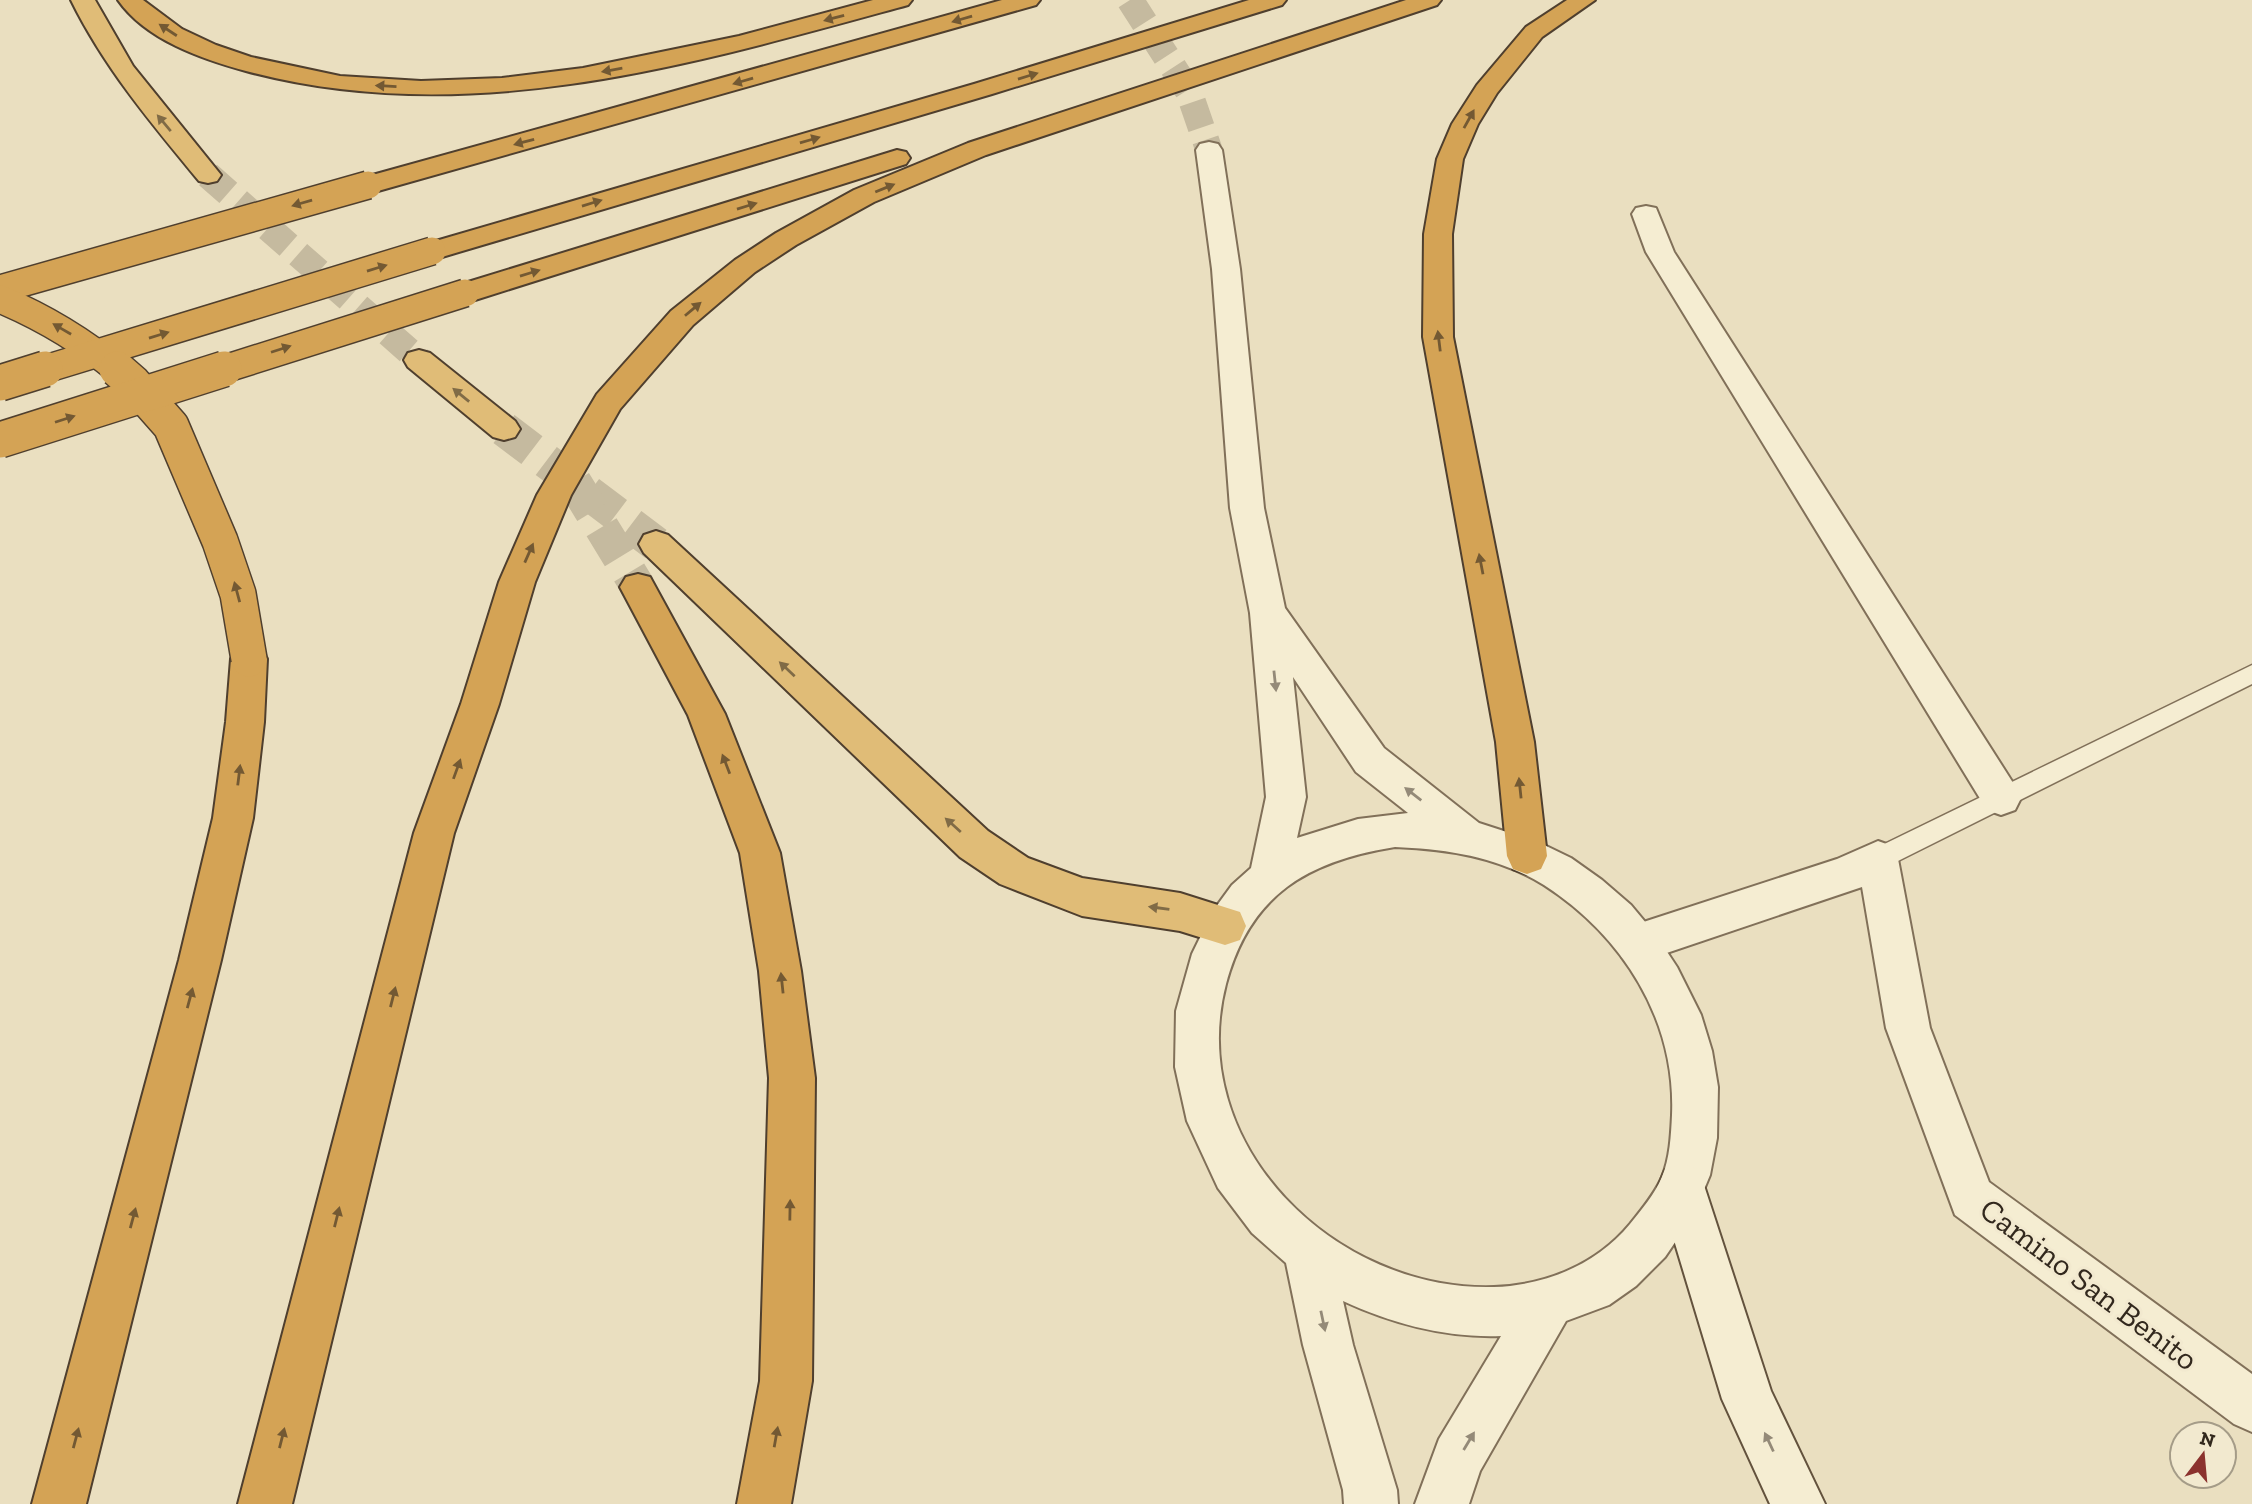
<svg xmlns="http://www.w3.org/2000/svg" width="2252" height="1504" viewBox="0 0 2252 1504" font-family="'Zilla Slab',serif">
<rect width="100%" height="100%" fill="#eadfc0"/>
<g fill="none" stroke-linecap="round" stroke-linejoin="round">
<!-- tertiary-tunnel -->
<polyline stroke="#c5ba9f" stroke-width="27" stroke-dasharray="27 13" stroke-linecap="butt" points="1130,0 1189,92 1209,150"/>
<!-- trunk-tunnel-far1 -->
<polyline stroke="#c5ba9f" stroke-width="27" stroke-dasharray="27 13" stroke-linecap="butt" points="208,175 419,360"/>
<!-- trunk-tunnel -->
<polyline stroke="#c5ba9f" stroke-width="35" stroke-dasharray="35 18" stroke-linecap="butt" points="504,429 656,544"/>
<!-- motorway-tunnel -->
<polyline stroke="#c5ba9f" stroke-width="35" stroke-dasharray="35 18" stroke-linecap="butt" points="574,482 638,587"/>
<defs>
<polygon id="service" points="2252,665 2252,684 1886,867 1878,870 1870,867 1866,859 1870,851"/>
<g id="minor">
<polygon points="1646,206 1656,208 1674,252 2015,786 2021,798 2015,810 2001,815 1987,810 1646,252 1632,214 1636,208"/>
<polygon points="1878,841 1892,846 1898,859 1930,1028 1989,1182 2252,1374 2252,1432 2234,1424 1955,1215 1886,1028 1862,887 1637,963 1622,957 1616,943 1622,929 1837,859"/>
</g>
<path id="tertiary" d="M1209 142 1218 144 1222 150 1240 269 1264 508 1285 608 1384 748 1479 823 1538 842 1571 858 1602 880 1631 905 1656 935 1677 967 1701 1015 1712 1051 1718 1087 1717 1138 1710 1175 1693 1216 1665 1257 1636 1286 1609 1305 1566 1321 1480 1471 1469 1504H1415L1439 1439 1501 1336C1445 1338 1393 1324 1343 1301L1353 1345 1397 1490 1398 1504H1344L1343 1490 1303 1345 1286 1263 1252 1233 1218 1188 1187 1121 1175 1067 1176 1011 1192 954 1213 911 1232 885 1251 868 1266 797 1250 613 1230 508 1212 269 1196 150 1200 144ZM1293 677 1356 772 1408 813 1358 819 1297 838 1306 797ZM1395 847C1447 849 1499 857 1544 885 1623 936 1676 1020 1672 1115 1671 1135 1670 1158 1662 1177 1655 1194 1641 1210 1630 1224 1596 1265 1546 1285 1494 1287 1336 1292 1184 1145 1226 984 1250 894 1308 861 1395 847Z"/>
<polygon id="secondary" points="1682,1163 1699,1170 1771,1391 1825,1504 1770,1504 1722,1399 1658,1187 1665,1170"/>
<g id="trunk">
<path d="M71 0H95L133 66 221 175 217 181 208 183 199 181C151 123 104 67 71 0Z"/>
<polygon points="419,350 430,353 515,421 520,429 515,437 504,440 493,437 408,367 404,360 408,353"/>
<polygon points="656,531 668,535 988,831 1028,858 1082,878 1180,893 1240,912 1246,926 1240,940 1225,945 1180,931 1082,916 1000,884 960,857 644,553 639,544 644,535"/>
</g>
<g id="motorway">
<path d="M118 0H143L182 29 216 45 251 57 340 76 421 81 502 78 583 68 739 36 873 0H912L908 5C693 64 469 131 246 71 202 59 146 40 118 0Z"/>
<polygon points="1002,0 1040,0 1036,5 378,191 368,193 358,191 354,185 358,179"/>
<polygon points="1249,0 1286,0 1282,5 992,94 442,257 432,260 422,257 418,251 422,245 974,84"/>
<polygon points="1406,0 1441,0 1437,5 986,155 874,202 796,245 755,272 693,325 620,409 571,495 535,582 499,704 454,833 292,1504 238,1504 414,833 461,704 499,582 537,495 597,394 671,311 735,260 776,233 854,190 968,143"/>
<polygon points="1567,0 1595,0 1542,37 1497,93 1478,124 1463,159 1452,234 1453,337 1534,742 1547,856 1541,869 1527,874 1513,869 1507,856 1496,742 1423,337 1424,234 1437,159 1452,124 1477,85 1526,27"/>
<polygon points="897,150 906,152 910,158 906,164 475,300 465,302 455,300 450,293 455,286"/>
<polygon points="638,574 650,577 725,714 780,853 801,971 815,1078 812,1381 791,1504 737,1504 760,1381 769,1078 759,971 740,853 688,715 620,587 626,577"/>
<polygon points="249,644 262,649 267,659 264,722 253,818 221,960 86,1504 32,1504 179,960 213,818 226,722 231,659 236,649"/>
</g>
</defs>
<!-- service casing -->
<use href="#service" stroke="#817059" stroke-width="3"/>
<!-- minor casing -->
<use href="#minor" stroke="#817059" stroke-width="4"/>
<!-- tertiary casing -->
<use href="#tertiary" stroke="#817059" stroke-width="4"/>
<!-- secondary casing -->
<use href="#secondary" stroke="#63523d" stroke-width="4"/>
<!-- trunk casing -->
<use href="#trunk" stroke="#4f3f2e" stroke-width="4"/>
<!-- motorway casing -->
<use href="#motorway" stroke="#4f3f2e" stroke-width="4"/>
<!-- service -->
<use href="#service" fill="#f5edd2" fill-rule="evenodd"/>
<!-- minor -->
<use href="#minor" fill="#f5edd2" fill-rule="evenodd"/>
<!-- tertiary -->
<use href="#tertiary" fill="#f5edd2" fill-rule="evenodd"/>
<!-- secondary -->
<use href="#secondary" fill="#f5edd2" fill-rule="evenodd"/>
<!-- trunk -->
<use href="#trunk" fill="#e0bc77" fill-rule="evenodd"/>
<!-- motorway -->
<use href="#motorway" fill="#d4a355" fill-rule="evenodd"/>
<defs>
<g id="motorway-bridge-far1">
<polyline points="0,289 368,185"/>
<path d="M0 299C43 317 83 341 119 371"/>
<polyline points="39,371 432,251"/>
<polyline points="218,371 465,293"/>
</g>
<g id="motorway-bridge">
<polyline points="117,369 133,383 171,426 220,541 238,594 249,659"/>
<polyline points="0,383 45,369"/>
<polyline points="0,440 224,369"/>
</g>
</defs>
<!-- motorway-bridge-far1 casing -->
<use href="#motorway-bridge-far1" stroke="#4f3f2e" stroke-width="30" stroke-linecap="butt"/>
<!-- motorway-bridge casing -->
<use href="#motorway-bridge" stroke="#4f3f2e" stroke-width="38" stroke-linecap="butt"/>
<!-- motorway-bridge-far1 -->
<use href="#motorway-bridge-far1" stroke="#d4a355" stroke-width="27"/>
<!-- motorway-bridge -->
<use href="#motorway-bridge" stroke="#d4a355" stroke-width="35"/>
</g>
<!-- one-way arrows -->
<defs><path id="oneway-solid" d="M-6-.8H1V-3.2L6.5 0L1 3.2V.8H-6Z" transform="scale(1.75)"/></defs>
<g fill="#735933">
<use href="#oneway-solid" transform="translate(834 18) rotate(165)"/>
<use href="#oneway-solid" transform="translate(962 19) rotate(164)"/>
<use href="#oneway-solid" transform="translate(168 30) rotate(-147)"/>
<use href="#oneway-solid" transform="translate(612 70) rotate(170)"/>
<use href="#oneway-solid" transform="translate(1028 76) rotate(-17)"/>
<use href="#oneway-solid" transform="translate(743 81) rotate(164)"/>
<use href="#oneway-solid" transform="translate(386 86) rotate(-177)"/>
<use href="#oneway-solid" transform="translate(1469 119) rotate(-61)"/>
<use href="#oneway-solid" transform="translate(810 140) rotate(-16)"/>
<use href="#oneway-solid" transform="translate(524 142) rotate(165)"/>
<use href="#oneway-solid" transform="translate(885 188) rotate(-22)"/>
<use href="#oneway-solid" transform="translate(302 203) rotate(164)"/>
<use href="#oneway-solid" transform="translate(592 203) rotate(-17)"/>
<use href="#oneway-solid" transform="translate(747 206) rotate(-17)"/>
<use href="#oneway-solid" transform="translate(377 268) rotate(-17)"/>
<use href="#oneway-solid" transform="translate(530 273) rotate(-17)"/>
<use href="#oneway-solid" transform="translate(693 309) rotate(-40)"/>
<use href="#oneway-solid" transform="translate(62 329) rotate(-150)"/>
<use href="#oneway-solid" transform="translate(159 335) rotate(-17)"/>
<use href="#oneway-solid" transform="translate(1439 341) rotate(-97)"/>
<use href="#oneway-solid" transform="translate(281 349) rotate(-18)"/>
<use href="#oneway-solid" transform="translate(65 419) rotate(-18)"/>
<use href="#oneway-solid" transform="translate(529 553) rotate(-66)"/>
<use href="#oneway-solid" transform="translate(1481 564) rotate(-101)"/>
<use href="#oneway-solid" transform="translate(237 592) rotate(-105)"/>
<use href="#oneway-solid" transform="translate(726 764) rotate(-111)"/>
<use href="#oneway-solid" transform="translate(457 769) rotate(-70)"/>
<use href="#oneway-solid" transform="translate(239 775) rotate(-83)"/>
<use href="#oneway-solid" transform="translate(1520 788) rotate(-96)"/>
<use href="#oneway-solid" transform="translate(782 983) rotate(-96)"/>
<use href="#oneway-solid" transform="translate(393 997) rotate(-76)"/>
<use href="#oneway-solid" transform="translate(190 998) rotate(-75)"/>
<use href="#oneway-solid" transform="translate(790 1210) rotate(-89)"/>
<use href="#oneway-solid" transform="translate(337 1217) rotate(-76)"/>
<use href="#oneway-solid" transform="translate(133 1218) rotate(-75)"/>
<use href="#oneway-solid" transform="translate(776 1437) rotate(-80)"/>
<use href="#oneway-solid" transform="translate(76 1438) rotate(-75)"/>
<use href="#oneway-solid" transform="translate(282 1438) rotate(-76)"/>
</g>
<g fill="#806b46">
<use href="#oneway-solid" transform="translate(164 123) rotate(-130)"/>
<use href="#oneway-solid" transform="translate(461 395) rotate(-141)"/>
<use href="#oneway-solid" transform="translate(787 669) rotate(-137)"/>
<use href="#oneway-solid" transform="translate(953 825) rotate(-138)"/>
<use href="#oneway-solid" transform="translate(1159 908) rotate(-172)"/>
</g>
<g fill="#948a78">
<use href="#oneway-solid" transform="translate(1275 681) rotate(84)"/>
<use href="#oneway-solid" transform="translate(1413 794) rotate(-142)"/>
<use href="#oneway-solid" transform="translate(1323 1321) rotate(78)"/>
<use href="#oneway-solid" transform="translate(1469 1441) rotate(-59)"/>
<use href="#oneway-solid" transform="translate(1769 1442) rotate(-115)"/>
</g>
<g text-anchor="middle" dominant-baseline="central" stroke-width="6" stroke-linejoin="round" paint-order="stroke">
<!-- near-street labels -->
<g font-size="32" fill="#32281d" stroke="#f2e9cf">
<text transform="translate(2089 1284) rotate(37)">Camino San Benito</text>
</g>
</g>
<!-- north arrow -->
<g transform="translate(2203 1455) rotate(16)"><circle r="33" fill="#f2e9cf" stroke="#a59c88" stroke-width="2"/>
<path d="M0-5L12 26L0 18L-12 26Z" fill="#8b322e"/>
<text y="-10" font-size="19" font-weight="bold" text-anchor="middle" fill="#32281d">N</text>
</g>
</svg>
